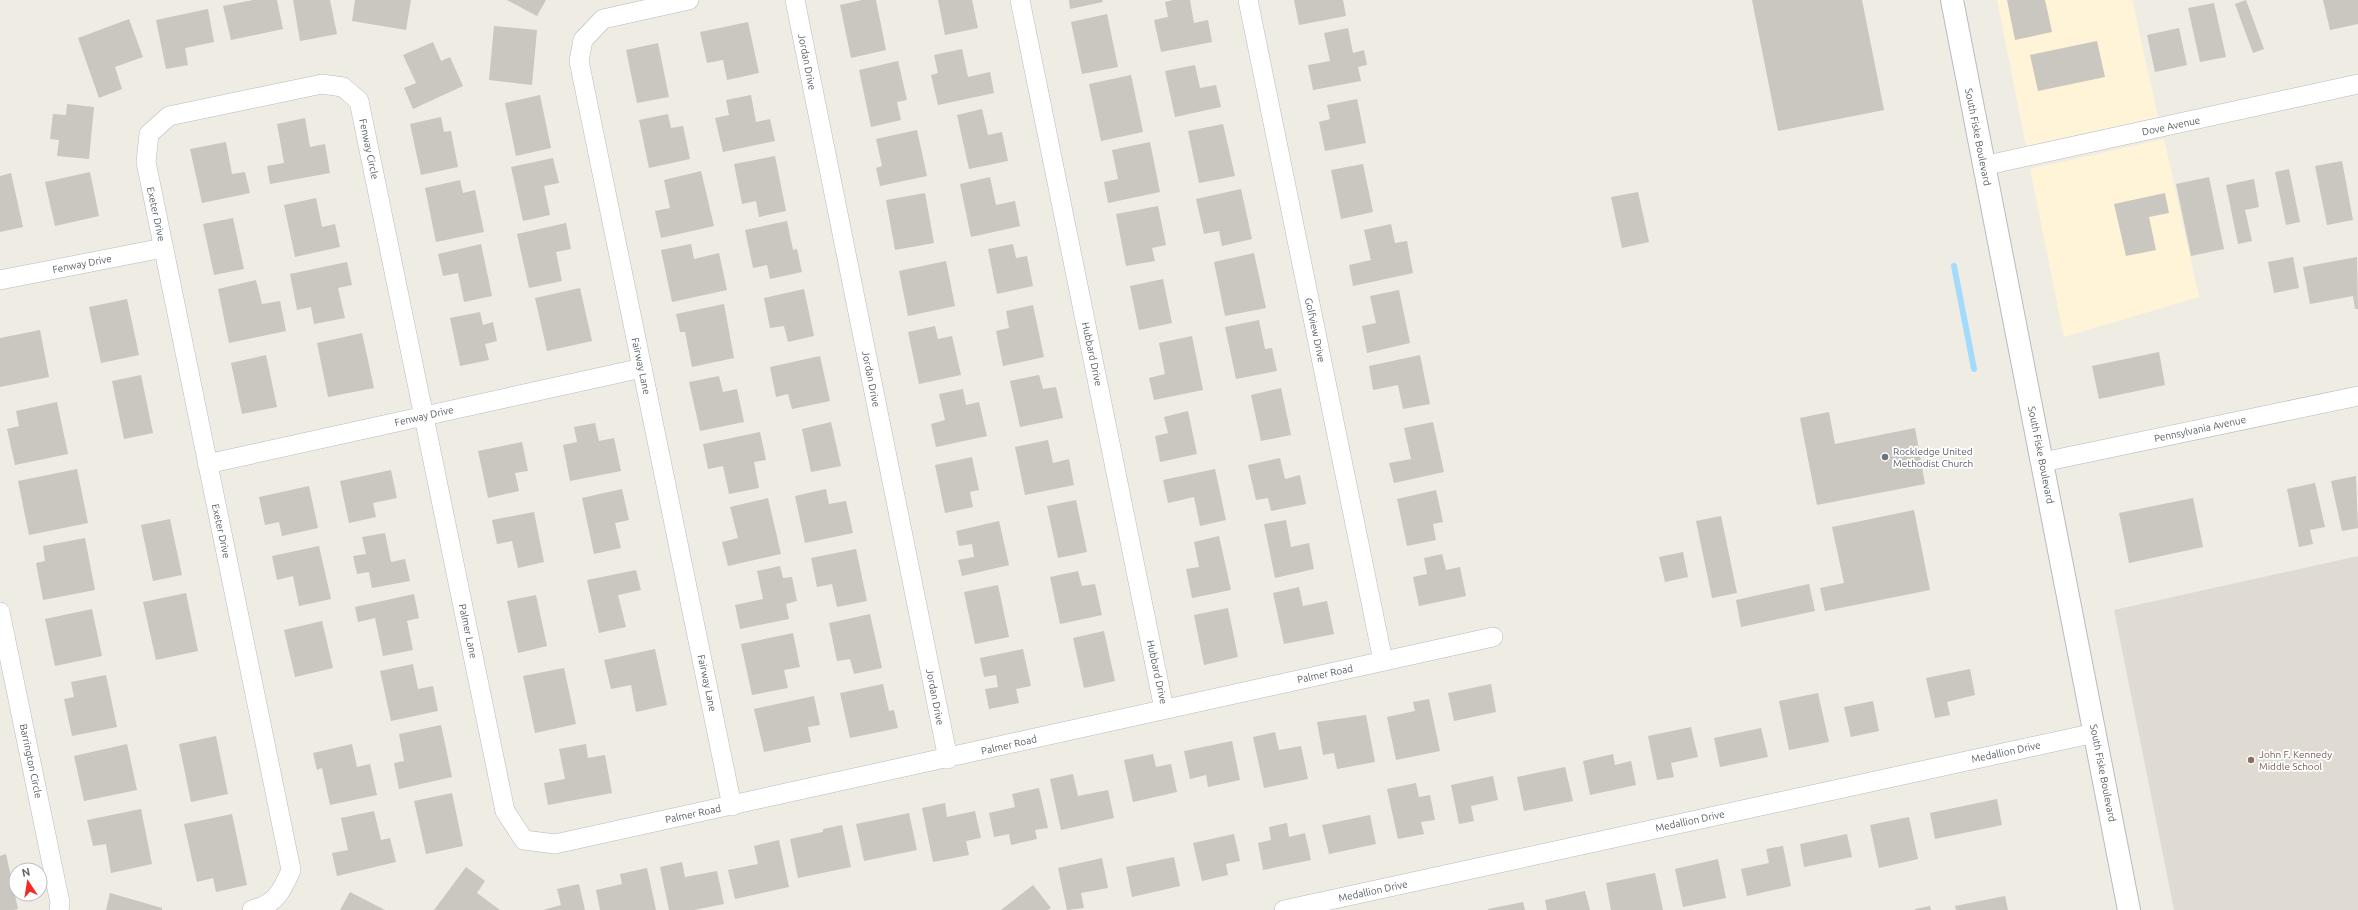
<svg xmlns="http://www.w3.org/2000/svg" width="2358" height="910" viewBox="0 0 2358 910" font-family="Ubuntu,sans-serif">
<rect width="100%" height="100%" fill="#efece3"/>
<!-- commercial -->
<g fill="#fff4d8">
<polygon points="1997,0 2132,0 2158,117 2026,146"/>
<polygon points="2164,139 2199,297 2064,337 2030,169"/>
</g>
<!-- education -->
<polygon fill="#dfdbd2" points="2358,556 2358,910 2174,910 2114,610"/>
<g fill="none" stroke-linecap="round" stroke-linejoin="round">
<!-- stream -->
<polyline stroke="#a3dbff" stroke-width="6" points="1954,266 1974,369"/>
</g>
<!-- building -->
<g fill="#cac6c0">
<polygon points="253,0 277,0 283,29 231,40 223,6"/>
<polygon points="293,0 330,0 337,34 300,41"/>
<polygon points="355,0 411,0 406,30 352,21"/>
<polygon points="507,0 546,0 537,16"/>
<polygon points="862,0 876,0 886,50 851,58 840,5"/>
<polygon points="938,0 972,0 978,28 945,35"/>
<polygon points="1069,0 1102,0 1103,2 1070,9"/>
<polygon points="1173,0 1190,0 1194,23 1208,20 1212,42 1161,52 1154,20 1168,17 1165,2"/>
<polygon points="1294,0 1343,0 1346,16 1299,25"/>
<polygon points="1752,0 1862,0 1884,110 1778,131"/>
<polygon points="2007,0 2045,0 2052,32 2015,40"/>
<polygon points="2246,0 2264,49 2253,53 2235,4"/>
<polygon points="2323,0 2358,0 2358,24 2330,30"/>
<polygon points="2214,3 2226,57 2200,62 2188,8"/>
<polygon points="208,9 214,42 185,48 188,65 166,69 156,20"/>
<polygon points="1107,14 1118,67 1082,74 1071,22"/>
<polygon points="129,19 143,57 115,67 122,89 99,98 78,38"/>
<polygon points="748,22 759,73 727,80 723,60 707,63 700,32"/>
<polygon points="494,26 537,30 532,85 489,80"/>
<polygon points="1348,28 1353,53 1364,50 1367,65 1358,67 1361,81 1313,90 1308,65 1330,61 1324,33"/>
<polygon points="2179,28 2187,65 2155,72 2147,35"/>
<polygon points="2097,41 2105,77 2038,91 2030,55"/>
<polygon points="433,42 441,61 450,57 463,86 413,109 404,88 416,83 403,55"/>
<polygon points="658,43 669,97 637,103 626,50"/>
<polygon points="962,49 968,77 990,72 994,93 938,105 931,75 938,73 934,55"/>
<polygon points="898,61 907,100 897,102 901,120 871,127 859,70"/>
<polygon points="1195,65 1200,88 1216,85 1221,107 1175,117 1165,71"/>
<polygon points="1131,75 1143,132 1101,141 1089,84"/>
<polygon points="540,95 551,148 516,156 505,103"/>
<polygon points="751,95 756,122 770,119 775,141 723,152 715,118 729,115 726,100"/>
<polygon points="1357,99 1366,143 1325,151 1319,122 1330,119 1327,105"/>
<polygon points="67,104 94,107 89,159 57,156 59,140 50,139 53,114 66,115"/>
<polygon points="982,109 988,135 1002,132 1008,161 969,169 957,115"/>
<polygon points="668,114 671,128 683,126 690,159 649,168 639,120"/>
<polygon points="441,117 444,132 451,131 458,167 421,175 410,124"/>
<polygon points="305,118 310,147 325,144 330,173 270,184 267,166 284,163 277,124"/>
<polygon points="1223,124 1235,176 1199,183 1188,131"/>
<polygon points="917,130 927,176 880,186 876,168 882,166 876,139"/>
<polygon points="226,142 232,174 245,172 250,193 202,203 190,149"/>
<polygon points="1150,142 1160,192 1108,203 1104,182 1118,179 1112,150"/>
<polygon points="775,156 786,211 759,217 756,201 742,204 734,164"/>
<polygon points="553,158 559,183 544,186 550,215 523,221 511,167"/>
<polygon points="2342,161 2353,220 2327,225 2315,166"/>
<polygon points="1363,164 1373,212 1341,219 1331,170"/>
<polygon points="2289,169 2300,222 2286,225 2275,172"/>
<polygon points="701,171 714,226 661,238 655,211 670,208 664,180"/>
<polygon points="90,172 99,216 55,226 45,182"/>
<polygon points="11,173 23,227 0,232 0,176"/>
<polygon points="990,177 996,205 1015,201 1020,226 971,237 960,184"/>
<polygon points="2209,177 2224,249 2191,256 2176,184"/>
<polygon points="2254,179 2259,207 2245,210 2252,241 2238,244 2226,185"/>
<polygon points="460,180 463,193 475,190 484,232 436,242 425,188"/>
<polygon points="1241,189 1252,239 1222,246 1219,231 1204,234 1196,199"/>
<polygon points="1638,192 1649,242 1622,248 1611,197"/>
<polygon points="925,193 934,243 895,250 886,200"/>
<polygon points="2165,193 2169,213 2149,217 2156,250 2126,256 2114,204"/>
<polygon points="316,198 322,227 335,224 340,247 295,257 284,205"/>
<polygon points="1158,206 1166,245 1152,248 1155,261 1126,266 1116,214"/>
<polygon points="233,218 244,269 214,275 203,224"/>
<polygon points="787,221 793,250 797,249 802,272 770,279 767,265 753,268 745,230"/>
<polygon points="566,223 571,249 556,252 562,281 529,288 517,234"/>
<polygon points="1391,224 1395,243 1407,241 1413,273 1353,286 1349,265 1371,260 1364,230"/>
<polygon points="481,244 492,296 464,302 458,273 443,276 438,254"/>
<polygon points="691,244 694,259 719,253 727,290 672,302 661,250"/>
<polygon points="1013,244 1016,258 1027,256 1033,286 997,294 988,249"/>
<polygon points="1254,253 1266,308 1225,316 1214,262"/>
<polygon points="2293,257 2299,288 2274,293 2268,262"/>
<polygon points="2357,257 2358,309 2355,309 2353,296 2310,304 2303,267"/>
<polygon points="946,261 955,306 908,316 899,271"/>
<polygon points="347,262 352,285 338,288 345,318 314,324 311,307 297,310 290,274"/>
<polygon points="1163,279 1172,323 1139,330 1130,286"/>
<polygon points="256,280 262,304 280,301 286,331 229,343 218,289"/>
<polygon points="580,288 592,341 547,351 535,298"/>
<polygon points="804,289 814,336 788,342 784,326 770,328 764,298"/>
<polygon points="1399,290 1410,343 1367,353 1362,326 1376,323 1370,296"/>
<polygon points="127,299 139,355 101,363 89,307"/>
<polygon points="724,304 734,358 692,367 685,332 680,332 676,314"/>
<polygon points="1033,305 1044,357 1003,366 996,331 1009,328 1006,311"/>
<polygon points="480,312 483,325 493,322 497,341 485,344 489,360 460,366 450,318"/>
<polygon points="1259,320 1265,349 1272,348 1277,371 1236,379 1225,327"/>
<polygon points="935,326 938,339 952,336 961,375 919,384 908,332"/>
<polygon points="40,330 49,377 0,387 0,338"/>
<polygon points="362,333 374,388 328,397 317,343"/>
<polygon points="1192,336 1203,390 1154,400 1149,378 1165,374 1159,343"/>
<polygon points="2159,352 2165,385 2099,399 2092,366"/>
<polygon points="266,355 277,407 242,414 231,363"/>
<polygon points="1420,355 1430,404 1403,409 1398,385 1373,390 1369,366"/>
<polygon points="820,356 830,401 792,409 788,394 776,397 770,367"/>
<polygon points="141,375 153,433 124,439 112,381"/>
<polygon points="1039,375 1043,389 1056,387 1063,418 1020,427 1010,381"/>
<polygon points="719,376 723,392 737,389 744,422 700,431 689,382"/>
<polygon points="1281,388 1291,435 1261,441 1251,395"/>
<polygon points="963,389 966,405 979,402 987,436 936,447 931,424 945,420 939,394"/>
<polygon points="57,402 68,454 15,465 7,429 19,426 16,411"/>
<polygon points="1188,411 1197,454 1160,462 1155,436 1168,433 1164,417"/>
<polygon points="1829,412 1835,444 1915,428 1925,484 1817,505 1800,418"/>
<polygon points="831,422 841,466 811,472 802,429"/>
<polygon points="1433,422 1444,472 1394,483 1389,463 1411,459 1404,428"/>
<polygon points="595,423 599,441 614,438 621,471 570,481 563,445 577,442 574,427"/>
<polygon points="760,432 766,460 754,462 759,488 729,494 723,466 708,469 703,444"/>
<polygon points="1048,440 1053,463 1069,459 1074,485 1025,495 1015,447"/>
<polygon points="522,442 528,471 515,473 519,491 488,498 478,451"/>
<polygon points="972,457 979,490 970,492 973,507 945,513 935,465"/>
<polygon points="1280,458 1285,479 1300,475 1306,504 1271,511 1268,498 1256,500 1248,465"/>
<polygon points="77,469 88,523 29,535 18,481"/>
<polygon points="1215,469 1226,520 1200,526 1194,497 1168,503 1163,480"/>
<polygon points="391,470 397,498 373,503 376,517 349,523 340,481"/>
<polygon points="2356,476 2358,528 2342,531 2331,481"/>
<polygon points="2315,483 2325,527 2310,530 2313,544 2299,547 2287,489"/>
<polygon points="309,486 318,528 282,536 279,522 265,525 259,497"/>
<polygon points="622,489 629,520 615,523 621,548 594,554 582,498"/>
<polygon points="826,489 829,504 846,501 853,533 805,543 795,496"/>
<polygon points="1436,490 1443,522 1433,524 1436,540 1407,546 1397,499"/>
<polygon points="768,498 781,554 728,566 722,542 738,538 730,507"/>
<polygon points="2193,498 2203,547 2129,563 2119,513"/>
<polygon points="1076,500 1087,552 1058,558 1047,506"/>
<polygon points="1914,510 1930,590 1825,611 1820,588 1844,583 1832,527"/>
<polygon points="534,512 544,562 518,568 512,541 497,544 492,520"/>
<polygon points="1721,516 1737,593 1712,598 1696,521"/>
<polygon points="170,519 182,575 153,581 141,525"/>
<polygon points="1286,520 1291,547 1309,543 1314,569 1275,578 1264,524"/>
<polygon points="999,521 1009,565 962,576 958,560 974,557 972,544 959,546 956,531"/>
<polygon points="385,533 391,562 405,559 410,581 372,588 369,572 357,574 353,556 366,554 362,537"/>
<polygon points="1219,536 1231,590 1192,598 1186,569 1199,567 1194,542"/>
<polygon points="85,538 95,590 43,600 36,563 45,561 43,546"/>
<polygon points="319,546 331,599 299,606 293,576 277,580 272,556"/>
<polygon points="856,549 867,601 837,607 832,584 817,587 811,558"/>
<polygon points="1683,552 1688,577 1665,582 1659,557"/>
<polygon points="1442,554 1446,570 1460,567 1466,596 1419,606 1413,577 1427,574 1424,558"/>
<polygon points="780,566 783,578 792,577 797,601 786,604 789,619 740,629 735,605 763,599 757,571"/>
<polygon points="636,570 641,590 618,595 626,627 599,633 587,580"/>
<polygon points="1078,571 1082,586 1095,584 1102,615 1060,624 1050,577"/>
<polygon points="1809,584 1815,611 1741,627 1736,600"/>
<polygon points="998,585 1009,637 975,644 964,592"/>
<polygon points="1299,587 1303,606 1327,601 1334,634 1284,644 1273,593"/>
<polygon points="186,593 198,651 156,660 143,602"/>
<polygon points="414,594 419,618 407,621 413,650 383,656 375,618 358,622 355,607"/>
<polygon points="536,595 547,646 518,653 507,601"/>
<polygon points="1228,608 1238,657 1204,665 1194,615"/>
<polygon points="92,609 102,656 55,666 45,619"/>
<polygon points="870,614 882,668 854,674 850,659 837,661 829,623"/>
<polygon points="322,621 333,668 295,677 284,630"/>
<polygon points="1104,631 1115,681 1084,688 1073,638"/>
<polygon points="793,633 800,667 784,670 788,688 752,695 741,644"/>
<polygon points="655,649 667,705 636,712 631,685 611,689 604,660"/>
<polygon points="1023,649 1031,686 1016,689 1019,703 989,709 985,689 998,687 996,675 984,677 980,658"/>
<polygon points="413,664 418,689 433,686 438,711 391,721 380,671"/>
<polygon points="564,668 576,724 535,733 523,676"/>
<polygon points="1970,669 1975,695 1947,702 1950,715 1935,718 1926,678"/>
<polygon points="106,675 117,727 72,736 64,699 74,697 71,682"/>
<polygon points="883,684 889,711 894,710 898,728 850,738 840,693"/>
<polygon points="1491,684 1496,712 1454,721 1448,693"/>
<polygon points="1818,693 1829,742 1789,750 1779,701"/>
<polygon points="814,696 820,725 808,727 811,742 764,752 754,709"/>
<polygon points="1429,699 1440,751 1396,760 1387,717 1415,711 1413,702"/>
<polygon points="1873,701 1879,731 1851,737 1844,707"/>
<polygon points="1366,715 1375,762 1337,769 1334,753 1323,755 1317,722"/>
<polygon points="441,725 452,777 399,789 394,763 404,761 399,734"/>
<polygon points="1691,727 1698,757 1671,763 1674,777 1657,780 1648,736"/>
<polygon points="1761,728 1768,757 1720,767 1714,738"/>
<polygon points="1275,732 1279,750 1301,746 1308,779 1264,788 1253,737"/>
<polygon points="216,736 228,794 191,802 179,744"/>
<polygon points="1232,741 1240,780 1208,787 1206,775 1190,779 1184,751"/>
<polygon points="127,744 137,790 84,801 74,756"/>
<polygon points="352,744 357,767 370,764 377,795 330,805 322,768 317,770 313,753"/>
<polygon points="586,744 588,758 605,755 612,793 548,805 544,783 565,779 559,749"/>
<polygon points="1153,754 1156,767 1171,764 1177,792 1133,802 1124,760"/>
<polygon points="1613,754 1615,765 1631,761 1636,785 1590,795 1583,761"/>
<polygon points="1565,767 1573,801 1524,811 1517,777"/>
<polygon points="1073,774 1078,796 1108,790 1114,818 1061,830 1050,779"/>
<polygon points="1493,776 1498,800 1471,806 1474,821 1459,824 1451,785"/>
<polygon points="1416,783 1419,797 1430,795 1435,820 1421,822 1424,834 1398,839 1387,789"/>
<polygon points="1039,788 1048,828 1035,830 1037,839 1011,845 1009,834 994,837 989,813 1015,807 1012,794"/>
<polygon points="452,793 463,846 426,854 414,801"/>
<polygon points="1997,799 2002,825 1935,839 1930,813"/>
<polygon points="945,803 947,817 975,811 981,838 966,841 969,855 933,862 922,808"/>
<polygon points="141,809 152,864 111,873 106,844 93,846 87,820"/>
<polygon points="374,811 381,840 390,838 396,862 337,876 332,853 348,850 341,818"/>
<polygon points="909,813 917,850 864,861 856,824"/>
<polygon points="232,814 247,885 216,892 213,878 197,882 184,824"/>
<polygon points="1370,815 1376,844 1329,854 1322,825"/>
<polygon points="1909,817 1918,859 1879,868 1870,825"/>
<polygon points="1287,823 1289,837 1305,833 1311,860 1263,870 1258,843 1271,840 1269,827"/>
<polygon points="842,825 851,867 798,878 790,839 823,832 823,829"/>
<polygon points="1234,834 1240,861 1226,864 1228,875 1202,881 1193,843"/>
<polygon points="1847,834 1852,857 1804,867 1800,844"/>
<polygon points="779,840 789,887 735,899 728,870 758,864 754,846"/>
<polygon points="1783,846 1791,886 1747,896 1741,869 1769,863 1766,849"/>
<polygon points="6,854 18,909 13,910 0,910 0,856"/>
<polygon points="1174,857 1180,886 1132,897 1126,867"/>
<polygon points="1102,858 1108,888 1081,893 1084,908 1067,910 1058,868"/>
<polygon points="1718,859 1726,898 1683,907 1675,869"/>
<polygon points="682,862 685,877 717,871 724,904 694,910 669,910 660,867"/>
<polygon points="466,867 485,881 477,893 500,910 434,910"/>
<polygon points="647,868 656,910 600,910 596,890 622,884 620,874"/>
<polygon points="1655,873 1663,910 1611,910 1606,883"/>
<polygon points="579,884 585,910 543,910 561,905 557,889"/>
<polygon points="1033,885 1051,908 1048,910 1001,910"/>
<polygon points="1585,891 1590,910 1547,910 1545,900"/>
<polygon points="350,892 385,910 340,910"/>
<polygon points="110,893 162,908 162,910 106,910"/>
<polygon points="2005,896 2008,910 1956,910 1955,906"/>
<polygon points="1523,902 1525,910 1488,910 1488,909"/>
<polygon points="1930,906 1931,910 1915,910 1915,909"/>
</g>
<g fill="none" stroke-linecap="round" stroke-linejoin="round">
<defs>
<g id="minor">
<polyline points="689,0 603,19 583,40 579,61 732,806"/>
<polyline points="795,0 948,759"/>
<polyline points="1020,0 1164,709"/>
<polyline points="1248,0 1383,661"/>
<polyline points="1983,166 2358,84"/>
<polyline points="0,280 163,248"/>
<polyline points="2043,462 2358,396"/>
<polyline points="207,464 642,368"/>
<polyline points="0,612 60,903 59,910"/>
<path d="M252 910C276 904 282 891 291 870L146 162 149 134 169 116 322 84 343 87 359 101 505 811 524 840 555 844 1493 637"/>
<polyline points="1284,910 2095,733"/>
</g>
<polyline id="secondary" points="1952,0 2129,910"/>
</defs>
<!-- minor casing -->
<use href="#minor" stroke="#b6babe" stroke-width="20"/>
<!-- secondary casing -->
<use href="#secondary" stroke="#b7bbc0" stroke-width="24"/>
<!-- minor -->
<use href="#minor" stroke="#fff" stroke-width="19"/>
<!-- secondary -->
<use href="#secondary" stroke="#fff" stroke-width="22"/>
</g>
<!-- markers -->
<circle fill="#6b7280" stroke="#fff" stroke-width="1.5" cx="1885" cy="457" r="4"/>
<circle fill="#8d6e63" stroke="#fff" stroke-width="1.5" cx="2251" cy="760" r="4"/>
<g text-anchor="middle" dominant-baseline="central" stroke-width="3.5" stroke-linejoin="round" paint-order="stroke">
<!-- street labels -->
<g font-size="10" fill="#5b6065" stroke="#fff">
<text transform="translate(807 62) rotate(79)">Jordan Drive</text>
<text transform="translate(2171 126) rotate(-12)">Dove Avenue</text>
<text transform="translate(1978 137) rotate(79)">South Fiske Boulevard</text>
<text transform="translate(369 149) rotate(78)">Fenway Circle</text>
<text transform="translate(156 214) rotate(78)">Exeter Drive</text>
<text transform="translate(82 264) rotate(-11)">Fenway Drive</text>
<text transform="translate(1315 330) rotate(78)">Golfview Drive</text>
<text transform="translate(1092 354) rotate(78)">Hubbard Drive</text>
<text transform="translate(641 366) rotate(78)">Fairway Lane</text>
<text transform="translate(871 379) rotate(79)">Jordan Drive</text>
<text transform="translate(424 416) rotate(-13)">Fenway Drive</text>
<text transform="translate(2200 429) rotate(-12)">Pennsylvania Avenue</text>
<text transform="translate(2041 455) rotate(79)">South Fiske Boulevard</text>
<text transform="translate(221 531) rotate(78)">Exeter Drive</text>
<text transform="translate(468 631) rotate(78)">Palmer Lane</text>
<text transform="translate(1157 672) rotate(78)">Hubbard Drive</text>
<text transform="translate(1325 674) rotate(-12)">Palmer Road</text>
<text transform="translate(707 683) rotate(78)">Fairway Lane</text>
<text transform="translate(935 697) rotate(79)">Jordan Drive</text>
<text transform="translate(1009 745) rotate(-13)">Palmer Road</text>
<text transform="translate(2006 752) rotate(-12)">Medallion Drive</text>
<text transform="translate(31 761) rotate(78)">Barrington Circle</text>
<text transform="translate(2103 773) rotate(79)">South Fiske Boulevard</text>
<text transform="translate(693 814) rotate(-12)">Palmer Road</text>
<text transform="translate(1690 821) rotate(-12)">Medallion Drive</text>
<text transform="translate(1373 891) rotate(-12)">Medallion Drive</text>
</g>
<!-- worship labels -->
<g font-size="10" fill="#5b616d" stroke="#fff" text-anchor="start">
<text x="1893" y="451">Rockledge United<tspan x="1893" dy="12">Methodist Church</tspan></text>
</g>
<!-- education labels -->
<g font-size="10" fill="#785e54" stroke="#fff" text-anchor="start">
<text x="2259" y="754">John F. Kennedy<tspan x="2259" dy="12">Middle School</tspan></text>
</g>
</g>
<!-- north arrow -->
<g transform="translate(28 882) rotate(348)"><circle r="19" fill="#ffffff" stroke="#bdbfc1"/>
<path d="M0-3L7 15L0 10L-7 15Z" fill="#f42b24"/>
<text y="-6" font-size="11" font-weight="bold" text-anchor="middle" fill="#5b6065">N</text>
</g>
</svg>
